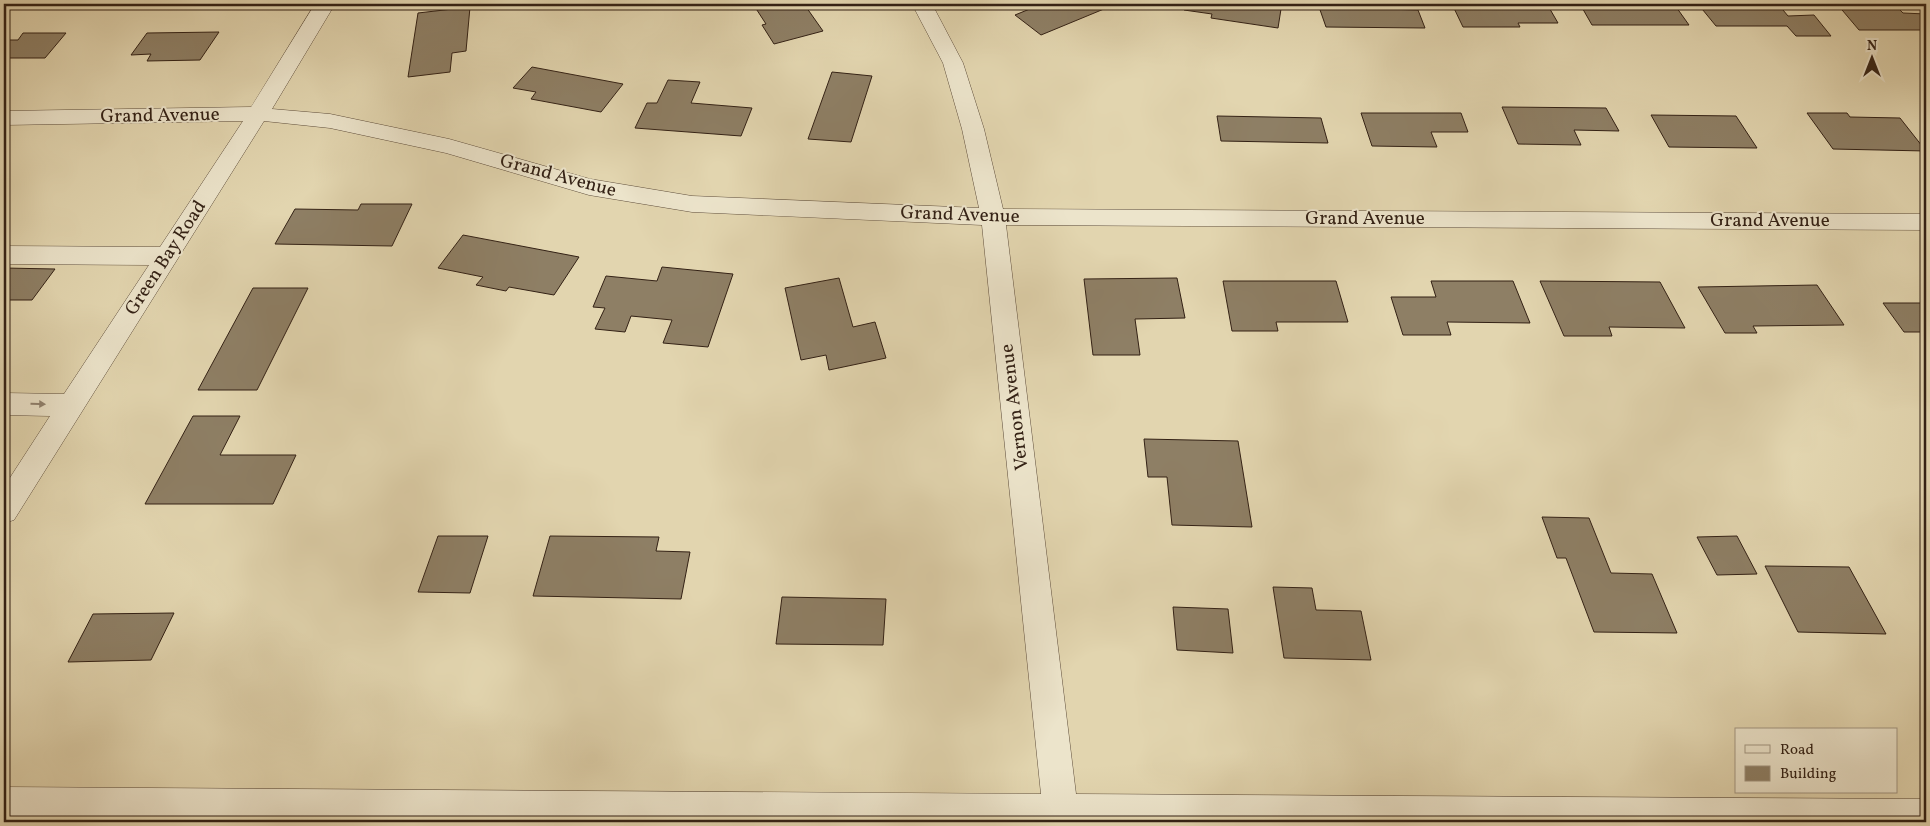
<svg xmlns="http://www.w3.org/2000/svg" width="1930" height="826" viewBox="0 0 1930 826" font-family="Vollkorn,serif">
<rect width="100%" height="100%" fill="#e2d5af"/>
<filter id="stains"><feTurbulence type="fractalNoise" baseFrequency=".004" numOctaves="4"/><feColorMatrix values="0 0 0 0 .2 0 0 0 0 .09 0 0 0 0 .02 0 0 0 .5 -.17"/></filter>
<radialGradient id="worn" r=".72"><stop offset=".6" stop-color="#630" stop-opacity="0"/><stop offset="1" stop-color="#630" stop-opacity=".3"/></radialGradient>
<!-- building -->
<g fill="#8e7f65" stroke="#332115">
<polygon points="753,4 804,4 823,31 774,44 762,25 766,24"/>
<polygon points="1042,4 1116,4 1041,35 1015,15"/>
<polygon points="1185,4 1257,4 1281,9 1278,28 1211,18 1212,14 1184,10"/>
<polygon points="1318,4 1382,4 1384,9 1418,10 1425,28 1326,27"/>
<polygon points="1452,4 1547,4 1558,23 1518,23 1520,27 1463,27"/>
<polygon points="1580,4 1674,4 1689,25 1592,25"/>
<polygon points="1698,4 1778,4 1788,16 1814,15 1831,36 1796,36 1787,26 1716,26"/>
<polygon points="1837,4 1894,4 1903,13 1926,14 1926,30 1859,30"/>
<polygon points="470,7 466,51 452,53 450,72 408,77 418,13"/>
<polygon points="219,32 200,60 147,61 151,54 131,55 147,33"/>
<polygon points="23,33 66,33 45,58 4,58 4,40 18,40"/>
<polygon points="532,67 623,84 601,112 531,99 536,92 513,88"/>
<polygon points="832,72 872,76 851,142 808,139"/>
<polygon points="668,80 700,82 691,103 752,108 741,136 635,128 647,103 657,103"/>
<polygon points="1502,107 1606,108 1619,131 1574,130 1581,145 1518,144"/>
<polygon points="1361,113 1461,113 1468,132 1431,132 1437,147 1372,146"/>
<polygon points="1807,113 1847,113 1850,117 1900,118 1926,151 1833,149"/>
<polygon points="1651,115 1736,116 1757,148 1669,147"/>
<polygon points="1217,116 1321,118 1328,143 1221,141"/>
<polygon points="361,204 412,204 392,246 275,244 295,209 358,210"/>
<polygon points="463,235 579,257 554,295 509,287 506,291 476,285 483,277 438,268"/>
<polygon points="662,267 733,274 708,347 663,343 672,320 631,316 625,332 595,329 605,308 593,307 606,276 657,281"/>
<polygon points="4,268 55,269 32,300 4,300"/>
<polygon points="839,278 853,327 875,322 886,358 829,370 826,355 801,360 785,288"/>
<polygon points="1177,278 1185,318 1135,319 1140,355 1093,355 1084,279"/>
<polygon points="1223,281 1336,281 1348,322 1276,322 1278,331 1232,331"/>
<polygon points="1431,281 1513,281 1530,323 1447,322 1451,335 1403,335 1391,297 1436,297"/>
<polygon points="1540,281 1660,282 1685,328 1609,327 1612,336 1564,336"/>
<polygon points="1817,285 1844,325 1753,326 1757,333 1725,333 1698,287"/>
<polygon points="253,288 308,288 257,390 198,390"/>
<polygon points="1883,303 1926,303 1926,332 1904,332"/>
<polygon points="193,416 240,416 220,455 296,455 273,504 145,504"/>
<polygon points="1144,439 1238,441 1252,527 1172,525 1167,477 1148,477"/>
<polygon points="1542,517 1589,518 1611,573 1652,574 1677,633 1594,632 1566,558 1557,558"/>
<polygon points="438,536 488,536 470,593 418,592"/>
<polygon points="550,536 659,537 656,551 690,552 681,599 533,596"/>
<polygon points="1737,536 1757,574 1717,575 1697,537"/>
<polygon points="1765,566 1849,567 1886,634 1798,632"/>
<polygon points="1273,587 1312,588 1316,610 1361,611 1371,660 1284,658"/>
<polygon points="782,597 886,599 883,645 776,644"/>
<polygon points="1173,607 1228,609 1233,653 1177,650"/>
<polygon points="174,613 151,660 68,662 93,614"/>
</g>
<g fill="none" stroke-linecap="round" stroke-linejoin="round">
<defs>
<polygon id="minor" points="315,4 335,4 272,109 330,114 449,139 590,179 692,196 979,208 962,129 943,63 912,4 932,4 963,63 984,129 1003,209 1926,214 1926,230 1006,225 1076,794 1926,799 1926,822 4,822 4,787 1041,794 982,225 692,212 589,195 446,153 330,128 264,121 14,520 4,523 4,487 50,416 4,415 4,393 64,394 149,265 4,264 4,246 160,247 243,121 4,125 4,111 251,107"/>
</defs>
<!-- minor casing -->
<use href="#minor" stroke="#5f4e3c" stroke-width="1"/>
<!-- minor -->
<use href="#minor" fill="#ece4cb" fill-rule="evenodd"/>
</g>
<!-- one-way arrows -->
<defs><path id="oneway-solid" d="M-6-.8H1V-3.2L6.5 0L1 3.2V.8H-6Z" transform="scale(1.25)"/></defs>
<use fill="#908270" href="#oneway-solid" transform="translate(38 404) rotate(1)"/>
<g text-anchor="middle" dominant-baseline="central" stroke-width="4" stroke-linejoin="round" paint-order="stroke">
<!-- street labels -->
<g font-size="19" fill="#332115" stroke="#ece4cb">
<text transform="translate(160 116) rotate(-1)">Grand Avenue</text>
<text transform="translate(558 176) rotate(15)">Grand Avenue</text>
<text transform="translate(960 215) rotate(2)">Grand Avenue</text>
<text x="1365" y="219">Grand Avenue</text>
<text x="1770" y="221">Grand Avenue</text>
<text transform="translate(166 258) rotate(-57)">Green Bay Road</text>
<text transform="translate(1015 407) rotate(-97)">Vernon Avenue</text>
</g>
</g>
<!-- margin -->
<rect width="1930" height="826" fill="none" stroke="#e2d5af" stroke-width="20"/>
<rect x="5" y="5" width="1920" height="816" fill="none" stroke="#332115" stroke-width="2.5"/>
<rect x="10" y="10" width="1910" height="806" fill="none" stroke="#332115"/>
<!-- legend -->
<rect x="1735" y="728" width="162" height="65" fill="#ece4cb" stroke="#a29682"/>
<rect x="1745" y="745" width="25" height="8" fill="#ece4cb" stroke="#a29682"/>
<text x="1780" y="754" font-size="15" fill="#332115">Road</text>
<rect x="1745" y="766" width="25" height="15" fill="#8e7f65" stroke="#a29682"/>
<text x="1780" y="778" font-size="15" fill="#332115">Building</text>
<!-- north arrow -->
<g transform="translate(1872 58)" stroke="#ece4cb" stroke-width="4" paint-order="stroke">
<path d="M0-4L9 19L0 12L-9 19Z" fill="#332115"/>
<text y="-8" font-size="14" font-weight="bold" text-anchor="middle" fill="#332115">N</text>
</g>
<rect width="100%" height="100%" filter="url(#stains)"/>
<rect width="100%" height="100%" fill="url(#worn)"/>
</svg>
